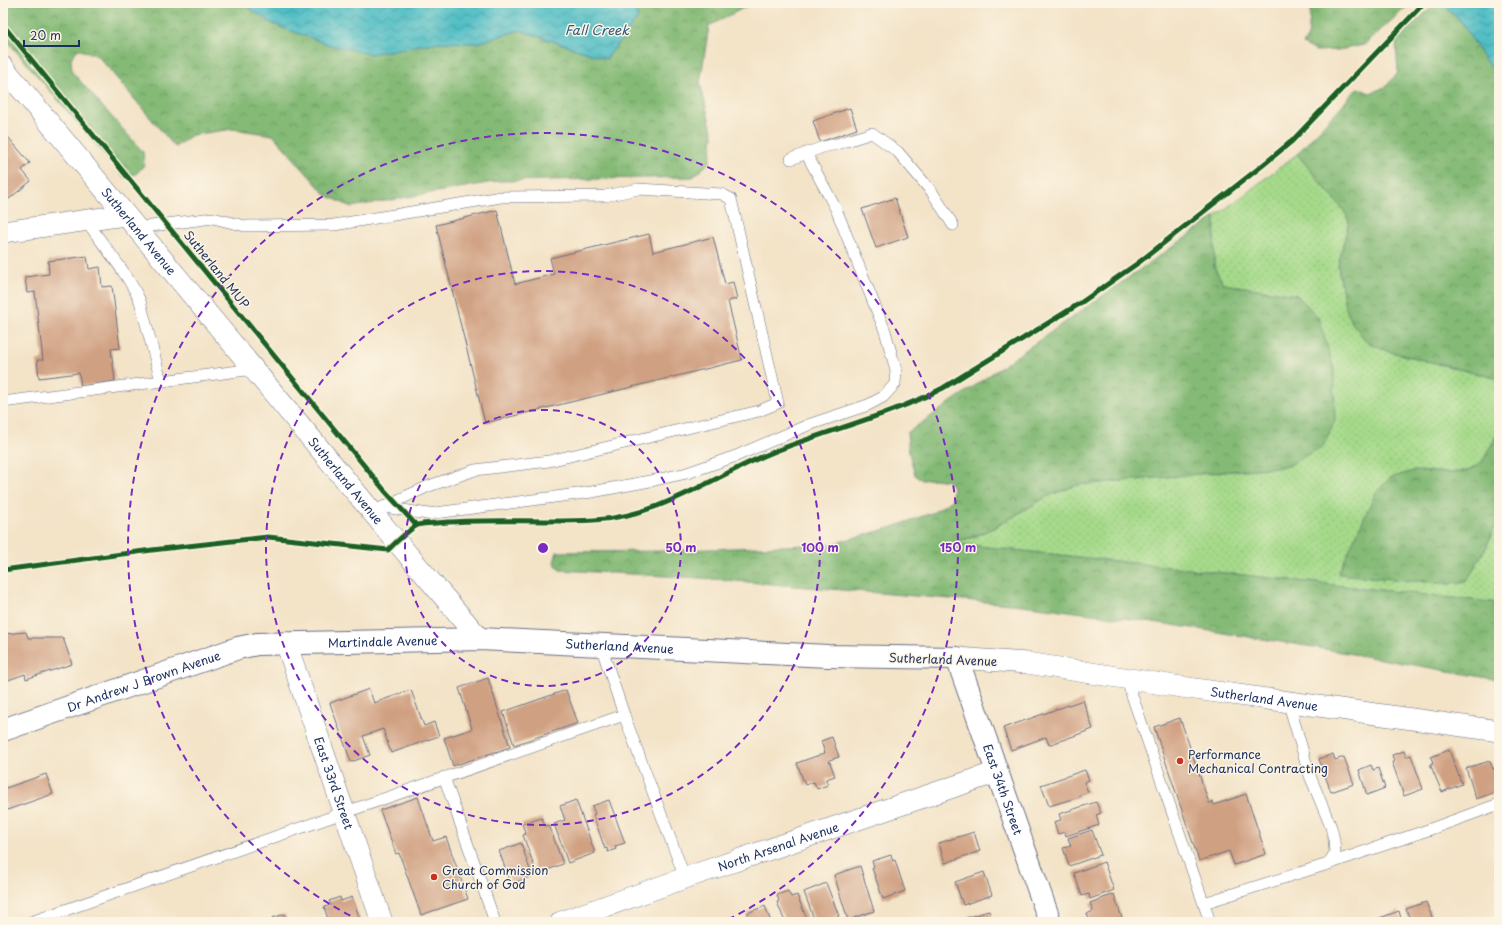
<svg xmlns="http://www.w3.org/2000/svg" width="1502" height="925" viewBox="0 0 1502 925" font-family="'Playpen Sans',sans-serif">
<defs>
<pattern id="green-dots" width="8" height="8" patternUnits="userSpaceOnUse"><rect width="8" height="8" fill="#a6da8a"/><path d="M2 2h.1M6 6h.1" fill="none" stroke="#8ebb7a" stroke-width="1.8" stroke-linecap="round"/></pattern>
<pattern id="forest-crowns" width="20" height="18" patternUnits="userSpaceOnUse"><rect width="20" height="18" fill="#84ba76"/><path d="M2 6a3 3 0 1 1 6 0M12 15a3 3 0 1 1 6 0" fill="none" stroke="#6b9864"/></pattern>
<pattern id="water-waves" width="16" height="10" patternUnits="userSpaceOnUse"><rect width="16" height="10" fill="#4fbec5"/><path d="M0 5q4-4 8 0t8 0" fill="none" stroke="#419ba3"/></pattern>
</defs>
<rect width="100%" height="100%" fill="#fcf5e5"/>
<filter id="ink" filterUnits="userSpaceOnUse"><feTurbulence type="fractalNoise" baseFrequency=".025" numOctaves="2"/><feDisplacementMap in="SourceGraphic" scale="8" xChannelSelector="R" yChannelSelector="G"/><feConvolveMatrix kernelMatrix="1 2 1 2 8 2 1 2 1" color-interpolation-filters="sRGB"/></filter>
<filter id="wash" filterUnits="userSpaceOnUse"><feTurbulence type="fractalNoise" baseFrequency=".012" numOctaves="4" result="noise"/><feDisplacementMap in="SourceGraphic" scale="16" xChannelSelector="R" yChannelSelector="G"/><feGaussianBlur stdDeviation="0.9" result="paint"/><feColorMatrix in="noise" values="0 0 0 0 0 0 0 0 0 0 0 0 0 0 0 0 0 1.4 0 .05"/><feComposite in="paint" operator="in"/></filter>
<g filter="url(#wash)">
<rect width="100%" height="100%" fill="#f3e3c7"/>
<!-- green -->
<polygon fill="url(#green-dots)" stroke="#608474" points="1297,154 1345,211 1349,221 1338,266 1345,305 1351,321 1366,341 1387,351 1499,379 1499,431 1483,461 1470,470 1453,473 1413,471 1339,574 1449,584 1487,546 1497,519 1499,518 1499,603 949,543 974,537 997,526 1048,496 1077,485 1288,466 1297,295 1223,284 1214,266 1215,217"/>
<!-- forest -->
<g fill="url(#forest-crowns)" stroke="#50746a">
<polygon points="3,3 241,3 275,25 330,45 370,54 439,42 477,43 520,30 606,59 638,18 632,3 753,3 709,26 700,83 713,135 710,162 693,177 499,181 351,207 326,195 273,135 233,129 192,135 175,147 98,56 78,49 71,58 72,72 143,152 144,165 137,173 125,178 3,36"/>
<polygon points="1303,3 1411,3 1364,45 1338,50 1316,51 1303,44 1308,36 1311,7"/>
<polygon points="1436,3 1440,3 1461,21 1484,59 1499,75 1499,379 1387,351 1366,341 1351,321 1345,305 1338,266 1349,221 1344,211 1297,154 1358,88 1370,93 1386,87 1398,72 1396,41"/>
<polygon points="1215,217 1214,266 1223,284 1297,295 1318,317 1334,369 1335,421 1323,446 1288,466 1077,485 1048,496 997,526 974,537 950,543 1499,603 1499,680 1313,647 1153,622 1022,605 700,578 560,570 554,562 557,552 661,551 832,544 893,527 934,512 952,500 953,487 949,481 935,479 922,480 915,475 909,453 907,433"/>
<polygon points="1499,431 1499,518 1497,519 1487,546 1467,581 1449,584 1338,574 1376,492 1390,478 1413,471 1453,473 1470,470 1483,461"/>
</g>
<!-- water -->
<g fill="url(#water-waves)" stroke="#357692">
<polygon points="241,3 632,3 638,18 606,59 520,30 477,43 439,42 370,54 330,45 275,25"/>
<polygon points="1440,3 1499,3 1499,75 1484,59 1461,21"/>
</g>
<g id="blocks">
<!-- building -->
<g fill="#d0a082">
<polygon points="850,108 857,129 820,142 813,121"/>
<polygon points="3,131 30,163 22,170 31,181 4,203 3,202"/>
<polygon points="895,198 908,237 876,248 862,209"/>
<polygon points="497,210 515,284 554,274 550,258 649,234 653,252 713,237 725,284 733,282 737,299 728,301 742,360 485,423 436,225"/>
<polygon points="87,256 89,269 100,267 102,287 112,286 120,348 111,349 115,381 81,386 79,373 39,378 37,360 43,360 35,292 27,293 25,277 49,274 48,261"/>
<polygon points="26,632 28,638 63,638 72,664 26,679 25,674 3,682 3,634"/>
<polygon points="488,678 510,747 453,766 444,738 472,729 459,688"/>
<polygon points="369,689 374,703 411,690 424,726 434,722 439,736 391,753 383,729 363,736 370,755 351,762 330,703"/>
<polygon points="566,690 578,723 514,745 503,712"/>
<polygon points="1083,700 1093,729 1049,745 1046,737 1011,750 1003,728"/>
<polygon points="1180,718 1209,803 1213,802 1214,805 1246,794 1266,854 1234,865 1229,851 1199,861 1154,727"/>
<polygon points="832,737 839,757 829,760 835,776 826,779 828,785 817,789 814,782 805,785 797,763 825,753 821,741"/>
<polygon points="1449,750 1462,784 1442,792 1430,764 1433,763 1431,757"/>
<polygon points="1404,751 1406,757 1411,755 1423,789 1404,796 1392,762 1394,762 1392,755"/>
<polygon points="1333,754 1335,760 1344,757 1354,784 1331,792 1319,759"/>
<polygon points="1490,761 1493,769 1498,767 1499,769 1499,778 1497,779 1499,791 1476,799 1466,768"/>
<polygon points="1371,765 1373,770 1378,768 1385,788 1367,795 1359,770"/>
<polygon points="1085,770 1089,780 1084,782 1088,792 1079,795 1079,797 1049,806 1041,785"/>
<polygon points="46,774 53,794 7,810 3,800 3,789"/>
<polygon points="418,797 433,841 446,837 468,899 421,915 399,853 396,854 380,810"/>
<polygon points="576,800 595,853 568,863 554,824 565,820 560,806"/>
<polygon points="609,800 625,843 615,846 616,849 608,852 607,848 605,849 593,815 595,814 592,806"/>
<polygon points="1096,802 1101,813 1096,815 1099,825 1066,836 1065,832 1058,834 1054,822 1061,820 1059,814"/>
<polygon points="542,818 545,826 549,825 563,864 537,874 523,835 526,834 522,824"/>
<polygon points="1092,830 1101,855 1069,866 1063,848 1071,846 1068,838"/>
<polygon points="974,832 980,851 945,863 939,843"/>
<polygon points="521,843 532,876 511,884 499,851"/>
<polygon points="891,855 893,861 895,860 905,891 883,899 872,868 874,867 872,861"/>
<polygon points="1104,862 1114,890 1090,899 1089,894 1082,896 1074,873"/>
<polygon points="860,866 874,911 848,920 834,875"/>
<polygon points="984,872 992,895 963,905 955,882"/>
<polygon points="826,883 839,916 824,922 815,922 804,892"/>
<polygon points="788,891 791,897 797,895 808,922 785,922 777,902 779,901 777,895"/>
<polygon points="1114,894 1123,921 1119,922 1090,922 1087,914 1093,911 1090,903"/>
<polygon points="340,897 341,901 352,897 361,922 329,922 324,907 331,905 329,901"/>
<polygon points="1426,902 1434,922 1411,922 1406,909"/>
<polygon points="765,906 771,922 750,922 747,913"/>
<polygon points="989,911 993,922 968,922 966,918"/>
<polygon points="1399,911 1402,922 1378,922 1377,919"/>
<polygon points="285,914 287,922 273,922 272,918"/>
</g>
</g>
</g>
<g filter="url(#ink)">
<use href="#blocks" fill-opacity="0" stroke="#676e83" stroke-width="1"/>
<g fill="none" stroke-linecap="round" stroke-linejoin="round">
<defs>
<g id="service">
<polyline points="791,159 823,147 837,144 872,133 898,152 932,192 953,225"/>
<path d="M86 220C104 247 127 272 140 301L161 381"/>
<polyline points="136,228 213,218 245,226 334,225 501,197 605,196 638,189 722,194 731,199 778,403 759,411 549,461 475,470 429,486 372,512"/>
<polyline points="3,402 254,369"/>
<polyline points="384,507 428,514 592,492 655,480 687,473 736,456 808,425 868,405 883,397 895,384 896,370 885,331 836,209 806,153"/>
<polyline points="601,646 624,715 685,878"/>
<polyline points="1126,678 1210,922"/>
<polyline points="444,777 495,922"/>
<polyline points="1328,864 1428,830 1499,804"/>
<polyline points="1204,903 1328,864 1335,853 1334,840 1331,827 1310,776 1288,701"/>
<polyline points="31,922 624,715"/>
</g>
<g id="minor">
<path id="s1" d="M3 67 397 542 480 639"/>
<polyline points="3,232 125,215"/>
<path id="s2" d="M286 643 382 922"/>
<path id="s3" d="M957 658 1027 663 1188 688 1499 731"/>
<path id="s4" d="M561 922 685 878 997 772"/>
</g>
<g id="secondary">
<path id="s5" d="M3 730 238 648 257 644 480 639 828 656 957 658 1050 922"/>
</g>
</defs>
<!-- service casing -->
<use href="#service" stroke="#676e83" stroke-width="12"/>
<!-- minor casing -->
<use href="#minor" stroke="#676e83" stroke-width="22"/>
<!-- secondary casing -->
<use href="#secondary" stroke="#676e83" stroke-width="24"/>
<!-- service -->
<use href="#service" stroke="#fff" stroke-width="11"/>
<!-- minor -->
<use href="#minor" stroke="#fff" stroke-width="21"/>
<!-- secondary -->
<use href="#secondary" stroke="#fff" stroke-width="22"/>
<defs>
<g id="cycleway">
<polyline points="3,25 385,491 416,525"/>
<path d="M3 570 152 550 268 537 388 550C395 543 408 531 416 526 420 523 430 524 436 523 488 518 541 523 594 520 659 517 712 477 771 453 828 430 889 416 943 388L1079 304 1138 263 1263 165 1292 141 1424 3"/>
</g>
</defs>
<!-- cycleway casing -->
<use href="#cycleway" stroke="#fcf5e5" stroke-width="8"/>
<!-- cycleway -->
<use href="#cycleway" stroke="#1b5e20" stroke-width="5"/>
</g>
</g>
<!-- distance rings -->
<g fill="none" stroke="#7b2cbf" stroke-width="2" stroke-dasharray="7 5">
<circle cx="543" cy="548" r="138"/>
<circle cx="543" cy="548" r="277"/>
<path d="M361 921A415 415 0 1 1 725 921"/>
</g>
<!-- markers -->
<g fill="#c8321e" stroke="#fcf5e5" stroke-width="1.5">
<circle cx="1180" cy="761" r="4"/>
<circle cx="434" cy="877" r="4"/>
</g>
<g text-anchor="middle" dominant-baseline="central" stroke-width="3" stroke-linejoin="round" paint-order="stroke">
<!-- street labels -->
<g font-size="12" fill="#1b2f5e" stroke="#fcf5e5">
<text stroke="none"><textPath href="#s1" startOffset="213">Sutherland Avenue</textPath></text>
<text transform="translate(217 269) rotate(51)">Sutherland MUP</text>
<text stroke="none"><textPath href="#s1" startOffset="537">Sutherland Avenue</textPath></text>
<text stroke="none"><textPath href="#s5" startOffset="394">Martindale Avenue</textPath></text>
<text stroke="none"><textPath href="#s5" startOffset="631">Sutherland Avenue</textPath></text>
<text transform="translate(943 659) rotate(2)">Sutherland Avenue</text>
<text stroke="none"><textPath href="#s5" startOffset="149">Dr Andrew J Brown Avenue</textPath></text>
<text stroke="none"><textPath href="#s3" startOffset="310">Sutherland Avenue</textPath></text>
<text stroke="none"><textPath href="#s2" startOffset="148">East 33rd Street</textPath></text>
<text stroke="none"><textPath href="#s5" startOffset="1108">East 34th Street</textPath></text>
<text stroke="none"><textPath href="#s4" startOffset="230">North Arsenal Avenue</textPath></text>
</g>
<!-- poi labels -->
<g font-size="12" fill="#1b2f5e" stroke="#fcf5e5" text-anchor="start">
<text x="1188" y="754">Performance<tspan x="1188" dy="14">Mechanical Contracting</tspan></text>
<text x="442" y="870">Great Commission<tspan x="442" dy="14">Church of God</tspan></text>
</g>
<!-- water labels -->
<g font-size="13" font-style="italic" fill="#2b5a7d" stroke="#fcf5e5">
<text x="597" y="29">Fall Creek</text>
</g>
</g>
<circle cx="543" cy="548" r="6" fill="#7b2cbf" stroke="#fcf5e5" stroke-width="2"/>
<g font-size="12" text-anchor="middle" font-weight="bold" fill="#7b2cbf" stroke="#fcf5e5" stroke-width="3" stroke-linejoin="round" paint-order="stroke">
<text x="681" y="552">50 m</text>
<text x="820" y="552">100 m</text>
<text x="958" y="552">150 m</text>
</g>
<!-- margin -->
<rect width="1502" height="925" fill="none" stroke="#fcf5e5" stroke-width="16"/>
<!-- scale -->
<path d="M24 40v6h55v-6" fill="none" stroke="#1b2f5e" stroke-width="2"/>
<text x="30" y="40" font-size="12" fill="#1b2f5e" stroke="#fcf5e5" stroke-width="3" paint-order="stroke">20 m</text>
</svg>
